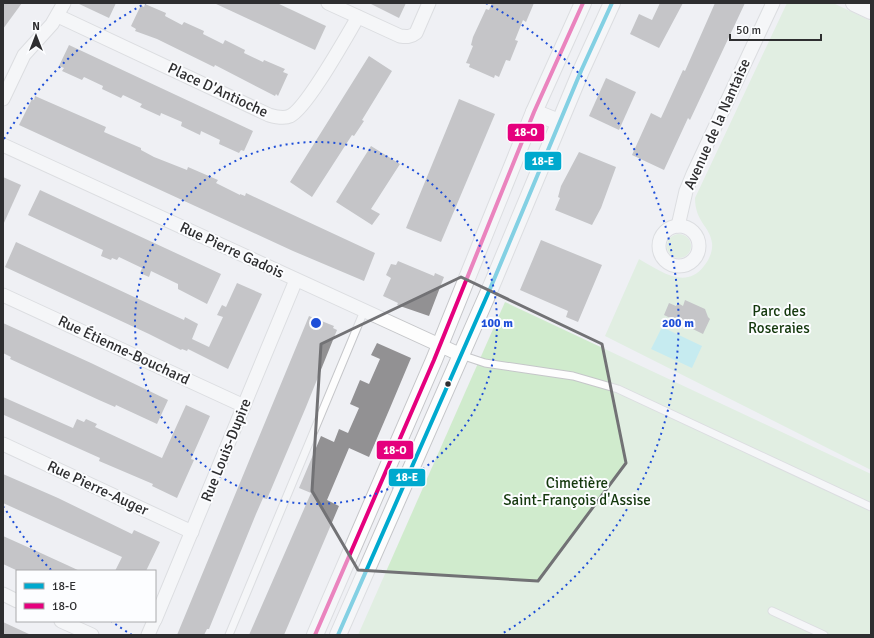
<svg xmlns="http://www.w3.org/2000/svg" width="874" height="638" viewBox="0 0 874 638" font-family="Signika,sans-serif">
<rect width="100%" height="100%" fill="#eff0f4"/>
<!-- green -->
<g fill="#d0ebcd">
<path d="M787 3H833L871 21V470L605 336 639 259C659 270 685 291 704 266 709 260 713 251 712 243 710 226 695 222 695 198Z"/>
<circle cx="679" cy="246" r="12"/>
<polygon points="505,302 871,474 871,635 358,635"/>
</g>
<!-- water -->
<polygon fill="#95e5ec" points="662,327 702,346 692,368 651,349"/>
<!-- building -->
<g fill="#929193">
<polygon points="3,3 22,3 3,29"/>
<polygon points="77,3 116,3 109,18"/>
<polygon points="214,3 277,3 326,26 315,50"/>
<polygon points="369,3 406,3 399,18"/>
<polygon points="492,3 534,3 526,22 523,20 515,40 518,41 510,61 506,60 499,77 495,75 494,78 469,67 470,64 466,63 473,46 471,45 473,37 486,9 489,10"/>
<polygon points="660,3 683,3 659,48 630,34 639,14 652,20"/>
<polygon points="715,3 745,3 690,120 688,118 664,170 632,155 651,113 661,118 683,70 685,71"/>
<polygon points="145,4 166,13 165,16 182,25 184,22 204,31 203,34 223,44 225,40 245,50 244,53 263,62 264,60 285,69 283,72 288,74 278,96 276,94 275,96 215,65 214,67 157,39 135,31 136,29 131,26 141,5 144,7"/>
<polygon points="69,45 253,131 244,151 241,150 239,153 219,144 220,140 201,131 200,135 181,126 182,122 161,113 160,116 140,107 142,104 123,95 121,98 102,89 103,86 84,77 82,80 62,71 64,68 59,66"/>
<polygon points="369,56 392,71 362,120 364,121 354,136 352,135 312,197 290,182"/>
<polygon points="606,78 636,92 619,130 589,116"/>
<polygon points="35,96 106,127 104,132 141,148 141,150 154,157 187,170 188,167 218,180 216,183 240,195 240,194 245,196 246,193 375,253 364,281 293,251 19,125 32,99 34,100"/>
<polygon points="459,99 495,114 441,242 406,228"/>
<polygon points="371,146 400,164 371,209 380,214 372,225 336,202"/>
<polygon points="579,152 616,167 601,208 592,225 555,210 560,198 558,197 561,186"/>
<polygon points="3,177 21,185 3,225"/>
<polygon points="40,190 221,274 207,304 178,289 178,284 151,271 149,277 140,273 142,268 119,257 117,260 112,258 111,260 101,256 103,250 28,215"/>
<polygon points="541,240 602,265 578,322 566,317 568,311 520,290"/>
<polygon points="16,242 160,309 184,320 185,317 198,324 192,339 209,347 223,317 217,315 222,305 226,307 237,283 262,294 228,369 188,349 187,351 182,349 181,350 149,334 5,267"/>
<polygon points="398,261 434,276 435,273 444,277 429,316 397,305 398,303 383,296 391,278 386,275 391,264 396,265"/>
<polygon points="685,300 705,309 708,317 710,319 703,334 664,315 669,303 676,306 678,303 683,306"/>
<polygon points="309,316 334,326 333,328 337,330 306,407 267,499 263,498 256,514 209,629 207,629 204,635 177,635"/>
<polygon points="3,323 91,363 168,400 157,424 116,405 115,407 99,400 10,359 11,357 3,353"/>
<polygon points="377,343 411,358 390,408 369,457 349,448 327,500 339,506 284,635 249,635 311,493 299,488 321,436 334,442 339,429 348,433 359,408 350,404 360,380 369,384 380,359 371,355"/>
<polygon points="3,397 73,428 77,419 84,422 86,419 97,424 95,427 162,458 186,405 210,416 191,459 194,460 177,498 152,486 153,484 99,461 100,458 4,415"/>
<polygon points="3,474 58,498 132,534 134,530 160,542 146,571 115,571 122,557 3,503"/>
<polygon points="3,536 32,549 80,571 18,571 3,564"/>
<polygon points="3,622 31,635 3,635"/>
</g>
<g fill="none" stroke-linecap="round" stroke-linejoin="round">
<defs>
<g id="service">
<polyline points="461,355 485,363 573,376 618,389 871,507"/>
<polyline points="772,611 824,635"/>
<polyline points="229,635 364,311"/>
</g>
<g id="minor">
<path d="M328 3 400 36C407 37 411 37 416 33L429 3"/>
<path d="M58 16 269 115C276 117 284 119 290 116 307 108 346 37 358 17"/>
<polyline points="3,99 24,55 52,24 64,3"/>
<polyline points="3,145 461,355"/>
<polyline points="678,226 686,191 693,174 773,3"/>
<circle cx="679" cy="246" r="20"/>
<polyline points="3,295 244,406"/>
<polyline points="3,444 192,532"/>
<polyline points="3,594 17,601"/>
<polyline points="155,620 296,280"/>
<polyline points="61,621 92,635"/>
<polyline points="148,635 154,621"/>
</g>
<g id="tertiary">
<polyline points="854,3 871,11"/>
<polyline points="534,112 559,122"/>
<polyline points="315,635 434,360 534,112 583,3"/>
<polyline points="338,635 490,289 581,71 612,3"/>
</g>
</defs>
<!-- service casing -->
<use href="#service" stroke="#c5c6c9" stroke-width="9"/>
<!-- minor casing -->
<use href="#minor" stroke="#c5c6c9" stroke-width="15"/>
<!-- tertiary casing -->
<use href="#tertiary" stroke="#c5c6c9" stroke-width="18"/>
<!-- service -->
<use href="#service" stroke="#fdfdfd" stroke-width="7"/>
<!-- minor -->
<use href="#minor" stroke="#fdfdfd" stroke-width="13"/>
<!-- tertiary -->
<use href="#tertiary" stroke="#fdfdfd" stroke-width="16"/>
<defs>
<polyline id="bus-1" points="338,635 490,289 581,71 612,3"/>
<polyline id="bus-2" points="315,635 434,360 534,112 583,3"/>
</defs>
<!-- bus-1 casing -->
<use href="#bus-1" stroke="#fcfdff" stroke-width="7"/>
<!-- bus-2 casing -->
<use href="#bus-2" stroke="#fcfdff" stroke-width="7"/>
<!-- bus-1 -->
<use href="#bus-1" stroke="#00a9ce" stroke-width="4"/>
<!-- bus-2 -->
<use href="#bus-2" stroke="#e5007d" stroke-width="4"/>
</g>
<!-- marked area -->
<path d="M0 0H874V638H0ZM461 277 602 344 626 463 538 581 358 570 312 491 321 344Z" fill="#eff0f4" fill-opacity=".55" fill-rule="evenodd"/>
<path fill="none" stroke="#727275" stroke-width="3" stroke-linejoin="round" d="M461 277 602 344 626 463 538 581 358 570 312 491 321 344Z"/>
<!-- distance rings -->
<g fill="none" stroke="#1d4ed8" stroke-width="2" stroke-dasharray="2 4">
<circle cx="316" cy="323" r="181"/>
<path d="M132 635A362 362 0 0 1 111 621M51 570A362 362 0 0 1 4 507M4 139A362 362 0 0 1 146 3M486 3A362 362 0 0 1 500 635"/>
</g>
<!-- markers -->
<circle fill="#2e2e30" stroke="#fcfdff" stroke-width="1.5" cx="448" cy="384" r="3.5"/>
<g text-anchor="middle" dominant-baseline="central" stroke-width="4" stroke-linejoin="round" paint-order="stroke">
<!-- street labels -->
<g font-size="15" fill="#2e2e30" stroke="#fcfdff">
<text transform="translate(218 90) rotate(25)">Place D'Antioche</text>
<text transform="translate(717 124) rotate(-66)">Avenue de la Nantaise</text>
<text transform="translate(232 250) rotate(25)">Rue Pierre Gadois</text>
<text transform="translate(124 350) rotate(25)">Rue Étienne-Bouchard</text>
<text transform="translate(226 450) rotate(-68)">Rue Louis-Dupire</text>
<text transform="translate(98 488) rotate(25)">Rue Pierre-Auger</text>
</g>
<!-- park labels -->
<g font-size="15" fill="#14380d" stroke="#fcfdff">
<text x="779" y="311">Parc des<tspan x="779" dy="17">Roseraies</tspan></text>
<text x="577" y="483">Cimetière<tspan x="577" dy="17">Saint-François d'Assise</tspan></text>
</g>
</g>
<circle cx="316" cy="323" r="6" fill="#1d4ed8" stroke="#fcfdff" stroke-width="2"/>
<g font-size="12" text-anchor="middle" font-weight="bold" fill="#1d4ed8" stroke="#fcfdff" stroke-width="4" stroke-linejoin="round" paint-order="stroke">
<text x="497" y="327">100 m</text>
<text x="678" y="327">200 m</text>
</g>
<g stroke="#fcfdff" stroke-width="1.5">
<rect x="507" y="123" width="38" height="19" rx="4" fill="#e5007d"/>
<rect x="524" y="151" width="38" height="20" rx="4" fill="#00a9ce"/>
<rect x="376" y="440" width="38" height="20" rx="4" fill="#e5007d"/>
<rect x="388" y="468" width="38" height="19" rx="4" fill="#00a9ce"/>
</g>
<g font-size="11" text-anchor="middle" font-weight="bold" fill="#fff">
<text x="526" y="136">18-O</text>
<text x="543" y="165">18-E</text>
<text x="395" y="454">18-O</text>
<text x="407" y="481">18-E</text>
</g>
<!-- border -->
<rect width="874" height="638" fill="none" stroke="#2e2e30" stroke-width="8"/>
<!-- legend -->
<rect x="16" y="570" width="140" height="52" fill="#fcfdff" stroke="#aaaaac"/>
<rect x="24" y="583" width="20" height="6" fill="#00a9ce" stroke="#aaaaac"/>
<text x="52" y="590" font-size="12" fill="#2e2e30">18-E</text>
<rect x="24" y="603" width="20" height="6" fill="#e5007d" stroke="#aaaaac"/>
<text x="52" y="610" font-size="12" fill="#2e2e30">18-O</text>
<!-- north arrow -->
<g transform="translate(36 36)" stroke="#fcfdff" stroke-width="3" paint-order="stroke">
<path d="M0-3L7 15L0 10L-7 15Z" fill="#2e2e30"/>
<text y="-6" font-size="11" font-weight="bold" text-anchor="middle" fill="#2e2e30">N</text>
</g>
<!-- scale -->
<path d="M730 34v6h91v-6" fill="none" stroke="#2e2e30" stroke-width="2"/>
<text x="736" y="34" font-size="12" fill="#2e2e30" stroke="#fcfdff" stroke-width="3" paint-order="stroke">50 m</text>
</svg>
